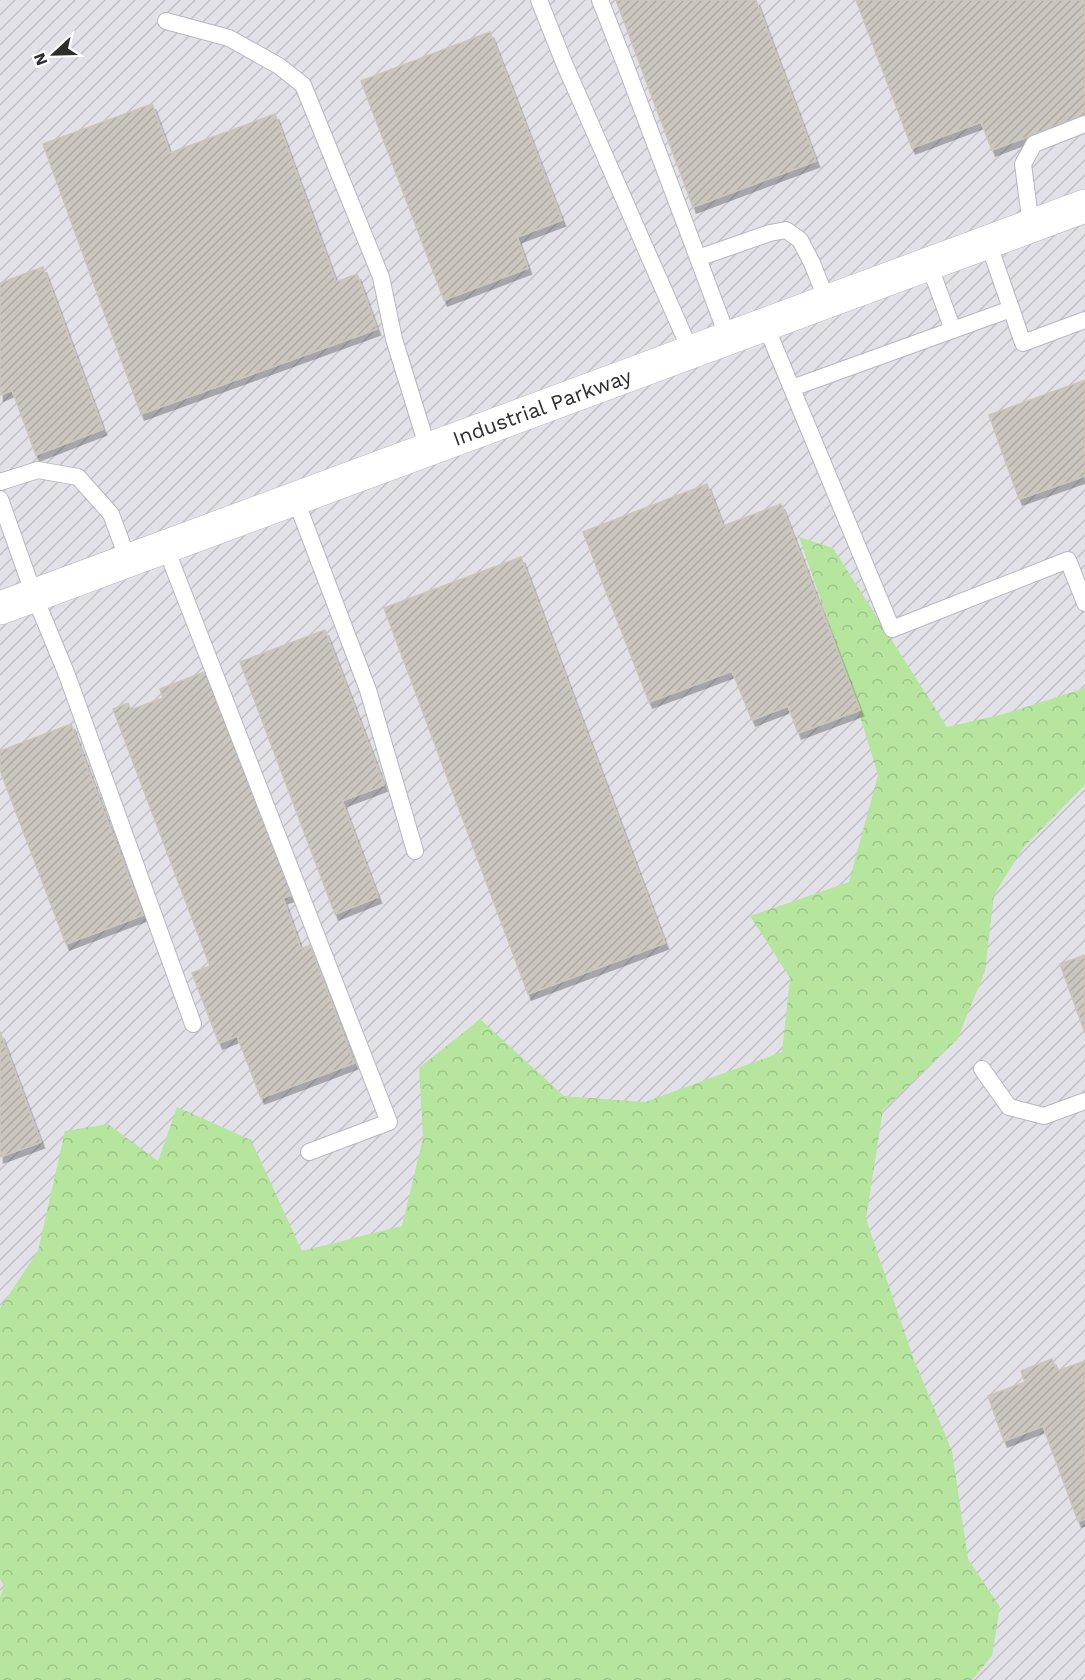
<svg xmlns="http://www.w3.org/2000/svg" width="1085" height="1680" viewBox="0 0 1085 1680" font-family="'Work Sans',sans-serif">
<defs>
<pattern id="industrial-furrows" width="10" height="10" patternUnits="userSpaceOnUse" patternTransform="scale(1.5)"><rect width="10" height="10" fill="#e3e1e8"/><path d="M-1 1l2-2M0 10L10 0M9 11l2-2" fill="none" stroke="#c3c1c7"/></pattern>
<pattern id="forest-crowns" width="20" height="18" patternUnits="userSpaceOnUse" patternTransform="scale(1.5)"><rect width="20" height="18" fill="#b6e59e"/><path d="M2 6a3 3 0 1 1 6 0M12 15a3 3 0 1 1 6 0" fill="none" stroke="#9dc588"/></pattern>
<pattern id="building-hatch" width="6" height="6" patternUnits="userSpaceOnUse" patternTransform="scale(1.5)"><rect width="6" height="6" fill="#cbc7bf"/><path d="M-1 1l2-2M0 6l6-6M5 7l2-2" fill="none" stroke="#afaba4"/></pattern>
<filter id="shadow"><feDropShadow dx="3.5" dy="6" stdDeviation="0" flood-color="#0004"/></filter>
</defs>
<rect width="100%" height="100%" fill="#efe9e1"/>
<!-- industrial -->
<rect fill="url(#industrial-furrows)" x="0" y="0" width="1085" height="1680"/>
<!-- forest -->
<polygon fill="url(#forest-crowns)" points="799,537 833,548 947,727 1004,714 1085,688 1085,785 1023,848 994,895 985,971 957,1040 883,1110 866,1219 914,1360 952,1451 968,1559 1000,1607 992,1656 972,1680 0,1680 0,1597 4,1586 0,1579 0,1308 38,1251 65,1131 108,1124 158,1161 177,1107 251,1140 302,1251 402,1226 423,1138 419,1068 480,1019 564,1096 645,1102 782,1052 790,978 750,916 849,882 878,775 852,690"/>
<!-- building -->
<g fill="url(#building-hatch)" stroke="#cbc5ba" stroke-width="1.5" filter="url(#shadow)">
<polygon points="616,0 756,0 816,161 693,207"/>
<polygon points="856,0 1085,0 1085,115 992,150 981,122 912,148"/>
<polygon points="490,32 562,220 517,237 528,268 444,300 361,81"/>
<polygon points="152,104 170,153 275,114 336,282 357,274 377,329 141,414 43,144"/>
<polygon points="43,267 103,429 36,455 12,390 0,395 0,283"/>
<polygon points="1085,380 1085,476 1019,499 989,415"/>
<polygon points="707,484 723,526 781,504 860,710 798,733 788,706 752,720 732,671 649,702 583,532"/>
<polygon points="521,557 665,943 528,994 384,608"/>
<polygon points="325,630 384,785 342,801 378,897 335,914 240,662"/>
<polygon points="207,671 292,895 283,898 301,949 310,945 354,1063 261,1098 237,1036 219,1043 192,973 210,966 113,709 128,703 131,710 163,698 160,689"/>
<polygon points="71,724 143,915 66,944 0,770 0,751"/>
<polygon points="1085,955 1085,1033 1060,964"/>
<polygon points="0,1032 41,1142 0,1157"/>
<polygon points="1052,1359 1057,1371 1085,1361 1085,1519 1078,1521 1043,1426 1004,1441 988,1396 1025,1382 1021,1371"/>
</g>
<g fill="none" stroke-linecap="round" stroke-linejoin="round">
<defs>
<g id="lane">
<polyline points="539,0 564,63 691,352"/>
<polyline points="600,0 625,64 728,338"/>
<polyline points="166,21 229,38 279,66 303,85 381,277 394,339 428,449"/>
<polyline points="1031,226 1023,164 1034,144 1085,124"/>
<polyline points="988,242 1023,343 1085,320"/>
<polyline points="698,258 770,233 786,230 800,240 812,263 827,301"/>
<polyline points="929,264 953,330"/>
<polyline points="765,324 892,629 1068,560 1085,603"/>
<polyline points="792,388 1011,309"/>
<polyline points="0,482 38,470 78,477 111,514 128,560"/>
<polyline points="295,498 368,690 415,851"/>
<polyline points="0,499 34,595 67,675 193,1024"/>
<polyline points="165,546 389,1122 309,1152"/>
<polyline points="982,1069 1009,1107 1044,1116 1085,1101"/>
</g>
<polyline id="street" points="0,608 1085,206"/>
</defs>
<!-- lane casing -->
<use href="#lane" stroke="#b4b7c1" stroke-width="18"/>
<!-- street casing -->
<use href="#street" stroke="#b4b7c1" stroke-width="34"/>
<!-- lane -->
<use href="#lane" stroke="#fff" stroke-width="16"/>
<!-- street -->
<use href="#street" stroke="#fff" stroke-width="33"/>
</g>
<g text-anchor="middle" dominant-baseline="central" stroke-width="5" stroke-linejoin="round" paint-order="stroke">
<!-- street labels -->
<g font-size="21" fill="#2e2e2e" stroke="#fff">
<text transform="translate(542 407) rotate(-20)">Industrial Parkway</text>
</g>
</g>
<!-- north arrow -->
<g transform="translate(54 54) rotate(248)" stroke="#ffffff" stroke-width="4.5" paint-order="stroke">
<path d="M0-4.5L10 22L0 15L-10 22Z" fill="#2e2e2e"/>
<text y="-9" font-size="16" font-weight="bold" text-anchor="middle" fill="#2e2e2e">N</text>
</g>
</svg>
